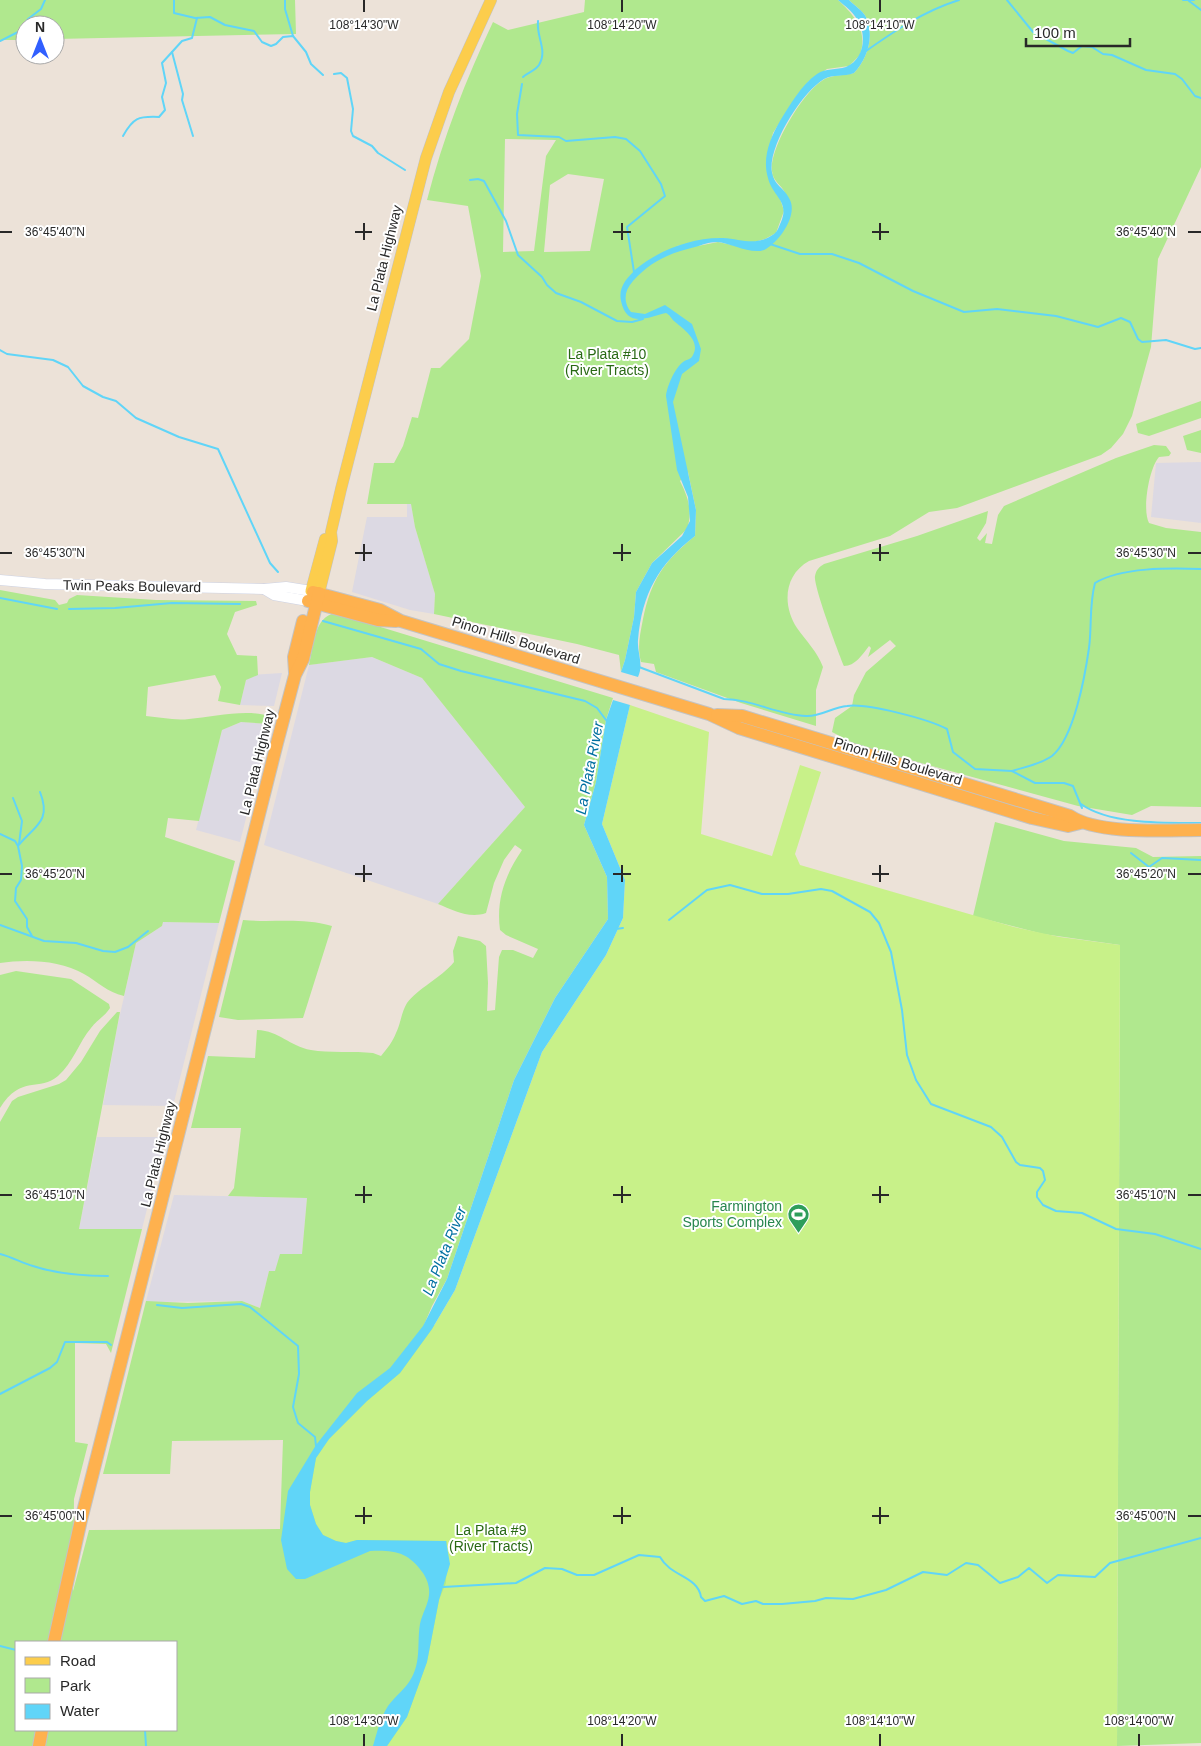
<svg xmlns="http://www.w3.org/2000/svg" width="1201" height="1746" viewBox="0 0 1201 1746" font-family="Helvetica,sans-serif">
<rect width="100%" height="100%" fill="#ece2d8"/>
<!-- industrial -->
<g fill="#dcd9e3">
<polygon points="1201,462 1201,523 1151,517 1156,463"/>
<polygon points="407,504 411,504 415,527 435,594 434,614 410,610 352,592 367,517 407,517"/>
<polygon points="372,657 422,678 525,807 438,904 264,845 309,665"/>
<polygon points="282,673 274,706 240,705 246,680 252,675"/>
<polygon points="241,722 270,724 240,842 196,830 222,730"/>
<polygon points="163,922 219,923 173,1106 103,1105 117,1028 136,943 162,926"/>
<polygon points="97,1137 165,1137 142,1229 79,1229"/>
<polygon points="174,1195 307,1198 302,1254 275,1272 269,1271 260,1308 242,1301 150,1302 146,1301"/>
</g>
<!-- green -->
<g fill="#b0e88e" fill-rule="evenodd">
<polygon points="0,0 295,0 296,34 55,39 55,25 25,25 25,40 0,40"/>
<path d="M585 0H838C855 16 868 31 860 55L849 66 827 69 809 81 798 94 773 133 767 157 784 211 776 233 765 239 751 243 721 238 677 246H698L718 242 760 251 777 239 789 220C788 212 789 201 785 193 782 185 773 182 772 171 769 148 806 86 827 78 835 75 845 75 854 73 867 59 875 37 866 17 863 11 854 5 849 0H1201V167L1158 259 1151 347 1132 416 1123 434 1111 448 1101 455 957 508 929 512 890 536 809 561C784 575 782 605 797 628 806 641 817 651 823 667L816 690V726L741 703 656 672 654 664 641 662C637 646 640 635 643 619 651 580 664 561 695 536L696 510 688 472 680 481C688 497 693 511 687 529L652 563 636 592 634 617 625 660 621 672 619 655 577 644 434 614 435 594 415 527 411 504H367L374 463H394L403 446 412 417 418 418 431 368H440L469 339 481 276 468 206 427 200C443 138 466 79 493 22L508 30 584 12ZM505 139 556 140 546 156 534 251 503 252ZM568 174 604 179 590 251 544 252 550 185Z"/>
<polygon points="1201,401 1201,418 1149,436 1138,433 1136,424"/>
<polygon points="1201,430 1201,453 1187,450 1183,436"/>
<path d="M1154 445 1166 446 1171 453 1169 456 1159 457C1149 468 1142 510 1149 523L1166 528 1201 532V807L1151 806 1132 815 1078 806 859 746 832 732 835 718 852 706 854 695 866 672 896 646 890 640 868 657 871 648 869 646C862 655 855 666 844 666 839 654 813 585 815 576 816 570 819 567 824 564L917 536 988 511 986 523 977 538 980 541 987 533 985 543 992 544 998 515 1004 506 1116 458Z"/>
<path d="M0 590 55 600 59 605 67 603 69 599 77 595 156 600 256 601 257 605 235 612 227 634 237 655 257 656 258 675 246 680 240 705 218 701 221 687 215 675 148 687 146 716C160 717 175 721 189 719 213 717 249 708 271 717L270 724 241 722 222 730 199 821 168 818 165 837 235 861 219 923 163 922 162 926 136 943 124 996C107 992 98 982 84 974 60 960 26 959 0 963Z"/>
<path d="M332 614H338L613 698 606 720 596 782 584 825 607 877 608 919 555 998 514 1080 447 1279 432 1306 424 1325 702 1327 697 1746H0V1122L12 1101 18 1097 59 1084 66 1080 81 1062 100 1031 117 1012H120L79 1229H142L111 1353 106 1344 75 1343V1442L88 1444 74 1499 73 1591 89 1530 280 1529 283 1440 172 1441 170 1474H103L146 1301 188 1303 242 1301 260 1308 269 1271H275L280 1254H302L307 1198 228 1196 234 1188 241 1128H191L208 1056 255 1058 257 1030C280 1031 289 1046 311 1050 328 1053 355 1051 373 1053L381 1056C387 1049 393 1041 396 1033 401 1023 401 1013 407 1003 417 989 441 978 454 962L453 951 458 936 480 941 486 946 488 983 487 1011 495 1010 499 957 502 950H513L533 958 538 949 506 935 500 930C496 900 505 875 522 850L515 845 504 860 494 883 486 913C469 919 453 910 438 904L525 807 422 678 372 657 309 665C313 649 314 619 332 614ZM16 1642H176V1730H16Z"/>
<polygon points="995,822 1064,841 1136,848 1153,857 1201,856 1201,1743 1117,1746 1120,945 1043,934 973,916"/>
<path d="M243 920C275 923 300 917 332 926L303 1018 238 1020 219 1017Z"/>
<path d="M16 971 71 979 109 1004 110 1008C105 1016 97 1020 91 1028 79 1042 73 1063 58 1076 40 1092 21 1074 0 1108V975Z"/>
</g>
<!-- pitch -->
<polygon fill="#c8f189" points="630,705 709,732 701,834 772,856 800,765 821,772 795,854 800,865 1014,927 1060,937 1120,945 1117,1746 387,1746 407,1717 427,1662 439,1600 446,1583 447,1541 357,1540 346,1543 336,1541 323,1535 316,1524 310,1505 310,1492 316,1458 329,1439 367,1401 400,1373 432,1329 455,1290 542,1052 606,955 623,918 625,880 602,824"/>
<!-- water -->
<g fill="#60d5f8">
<path d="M838 0H849C854 5 863 11 866 17 875 37 867 59 854 73 844 77 833 74 824 79 802 92 767 147 772 173 774 185 784 188 789 198 799 214 780 241 766 249 753 256 731 243 717 242 709 242 702 245 695 247 670 253 651 261 633 281 624 291 623 302 631 312L645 314 665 305 692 324 701 349 699 361 682 374 673 402 696 510 695 536C659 564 642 593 638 640 637 653 644 664 638 677L621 672 625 660 634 617 636 592 652 563 682 536 690 521 688 497 677 470 666 396C667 386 675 368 683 362 687 359 691 360 693 355 701 340 683 329 674 321 671 318 670 315 666 313 648 317 627 329 621 301 618 287 627 278 636 269 659 250 693 237 723 238 742 239 756 247 774 234 778 231 779 226 781 222 790 201 772 196 768 178 762 158 770 138 780 121 790 105 801 85 817 74 826 68 836 70 846 67 865 59 867 34 857 19 852 11 845 6 838 0Z"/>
<path d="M613 700 630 705 602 824 625 880 623 918 606 955 542 1052 455 1290 432 1329 400 1373 367 1401 329 1439 316 1458 310 1492V1505L316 1524 323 1535 336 1541 346 1543 357 1540 446 1541 450 1564 439 1600 427 1662 407 1717 387 1746H373C377 1733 380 1718 388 1706 395 1696 406 1689 412 1677 421 1661 417 1641 420 1624 422 1614 428 1605 429 1595 430 1587 427 1579 423 1573 408 1552 395 1550 370 1551L305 1579H296L287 1569 281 1540 288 1491 316 1445 357 1393 390 1368 423 1326 447 1279 514 1080 555 998 608 919 607 877 584 825 596 782 606 720Z"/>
</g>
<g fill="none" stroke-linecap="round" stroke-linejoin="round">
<!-- stream -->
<g stroke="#60d5f8" stroke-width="2">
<polyline points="174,0 174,13 195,18 210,17 225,25 254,31 262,42 271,46 276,44 283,37 293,36 306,52 311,64 323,75"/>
<polyline points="285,0 285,9 293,36"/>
<polyline points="1007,0 1033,32 1068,51 1073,53 1082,46 1092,47 1103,54 1112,55 1146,70 1175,74 1182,79 1195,96 1201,98"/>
<polyline points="1183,0 1194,0"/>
<polyline points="1189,1 1201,10"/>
<polyline points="0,41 20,31 28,19 41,9 45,0"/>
<path d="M866 51C896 30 924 11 959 0"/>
<polyline points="172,52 183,94 182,100 193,136"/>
<polyline points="334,74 341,73 347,78 353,109 351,131 353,136 372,146 378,153 405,170"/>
<path d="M523 77C528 72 535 71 539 65 548 50 536 37 538 21"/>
<polyline points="522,84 517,114 518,135 559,137 566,141 615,137 626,139 640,151 661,184 665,196 627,227 634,272"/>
<path d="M123 136C133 118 138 116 159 117L165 110 162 97 166 83 162 63 182 41 192 38 197 18"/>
<polyline points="470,180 478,179 484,181 506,221 518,255 542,277 547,285 556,293 581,302 617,321 632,322 643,319"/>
<polyline points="770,244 800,254 832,254 859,263 913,291 964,312 997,309 1056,316 1098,327 1121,318 1130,322 1138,339 1142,342 1166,340 1195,349 1201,348"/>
<polyline points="0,350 7,354 53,360 68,367 83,386 103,397 116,401 136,418 179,437 218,449 270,563 278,572"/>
<polyline points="0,598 57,609"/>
<polyline points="69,609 115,608 172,603 240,604"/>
<polyline points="323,621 421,649 439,664 461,671 585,701 597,708 606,720"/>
<path d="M639 667 724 699C752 699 777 715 806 716 820 717 833 707 847 706 867 703 928 719 947 729L953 752 975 769 1012 771 1035 783H1064L1073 786 1082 808"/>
<path d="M1012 771C1025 767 1041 764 1052 756 1074 738 1085 676 1089 648 1092 626 1089 605 1095 583 1121 567 1170 568 1201 569"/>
<polyline points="13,798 22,821 19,844"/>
<path d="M1081 804C1110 825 1167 823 1201 823"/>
<polyline points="0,834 15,841 18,846"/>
<polyline points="1131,853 1149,867 1162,858 1201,860"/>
<polyline points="669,920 707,890 730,885 762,894 788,894 821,889 832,891 870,912 879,923 891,952 902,1010 907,1055 916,1080 931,1104 991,1127 1002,1137 1016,1162 1020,1165 1040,1168 1043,1171 1045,1180 1037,1192 1037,1197 1043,1205 1056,1211 1082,1213 1116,1229 1155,1234 1201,1249"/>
<polyline points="0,925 44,941 76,943 103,951 115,952 128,947 148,931"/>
<polyline points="616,929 623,928"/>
<path d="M32 936 27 927V919L15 901 16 888 21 880 22 866 18 846C34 826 52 822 40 792"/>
<path d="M0 1254C12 1257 22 1263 33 1266 57 1274 83 1276 108 1276"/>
<polyline points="157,1305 182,1308 241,1304 250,1307 298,1346 299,1374 293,1407 298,1423 315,1437 316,1446"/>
<polyline points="0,1394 50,1368 57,1362 65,1342 107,1342 111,1345"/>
<path d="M443 1587 516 1583 545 1568 562 1569 577 1575H594L639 1555 660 1557C671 1577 698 1576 701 1597L705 1601 724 1596 742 1604 756 1601 763 1604H782L815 1601 826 1598 853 1599 886 1590 923 1572 947 1575 966 1563 978 1565 1000 1583 1018 1577 1029 1568 1047 1583 1058 1575 1095 1577 1110 1563 1201 1538"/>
<polyline points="0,1646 16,1650"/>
<polyline points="145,1730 146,1746"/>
</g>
<defs>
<g id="secondary">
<polyline points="0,580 45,584 264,589 286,587 311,591"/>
<polyline points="264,589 274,595 308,601"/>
</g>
<g id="primary">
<polyline points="311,591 325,539"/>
<polyline points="319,593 332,541 331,532 341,489 426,158 449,92 491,0"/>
</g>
<g id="trunk">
<polyline points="313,592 380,610 401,621 709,714 739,728 1032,818 1068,826 1080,823"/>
<polyline points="308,601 378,620 396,621"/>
<polyline points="295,672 294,657 303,621"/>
<path d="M717 715 742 716 1070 816C1098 835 1167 830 1201 830"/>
<polyline points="54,1642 81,1520 277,743 295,675 303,659 319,593"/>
<polyline points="39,1746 42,1730"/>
</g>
</defs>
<!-- secondary casing -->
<use href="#secondary" stroke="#cdd2e3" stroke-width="11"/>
<!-- primary casing -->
<use href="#primary" stroke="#c3c3c3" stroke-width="12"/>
<!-- trunk casing -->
<use href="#trunk" stroke="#c3c3c3" stroke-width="14"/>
<!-- secondary -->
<use href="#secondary" stroke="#fff" stroke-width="10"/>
<!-- primary -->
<use href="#primary" stroke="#fccd4c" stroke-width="11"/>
<!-- trunk -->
<use href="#trunk" stroke="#feb14e" stroke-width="12"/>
</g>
<!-- ticks -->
<path fill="none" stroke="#282828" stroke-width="2" d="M364 0V12M622 0V12M880 0V12M364 223V240M622 223V240M880 223V240M0 232H12M355 232H372M613 232H631M872 232H889M1188 232H1201M364 544V561M622 544V561M880 544V561M0 553H12M355 553H372M613 553H631M872 553H889M1188 553H1201M364 865V882M622 865V882M880 865V882M0 874H12M355 874H372M613 874H631M872 874H889M1188 874H1201M364 1186V1203M622 1186V1203M880 1186V1203M0 1195H12M355 1195H372M613 1195H631M872 1195H889M1188 1195H1201M364 1507V1524M622 1507V1524M880 1507V1524M0 1516H12M355 1516H372M613 1516H631M872 1516H889M1188 1516H1201M364 1734V1746M622 1734V1746M880 1734V1746M1139 1734V1746"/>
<!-- icons -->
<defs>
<symbol id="stadium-pin" viewBox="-11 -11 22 30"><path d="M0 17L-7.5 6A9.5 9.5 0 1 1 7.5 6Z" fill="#2e9e5b" stroke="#fff"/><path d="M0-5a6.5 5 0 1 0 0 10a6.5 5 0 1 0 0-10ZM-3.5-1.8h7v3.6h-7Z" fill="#fff"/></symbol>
</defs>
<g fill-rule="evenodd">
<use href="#stadium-pin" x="786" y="1202" width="25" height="34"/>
</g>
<g text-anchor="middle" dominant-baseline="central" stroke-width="4" stroke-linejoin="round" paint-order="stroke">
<!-- street labels -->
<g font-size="14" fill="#282828" stroke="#fff">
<text transform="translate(384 258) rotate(-76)">La Plata Highway</text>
<text transform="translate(132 586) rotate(1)">Twin Peaks Boulevard</text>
<text transform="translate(516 640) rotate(17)">Pinon Hills Boulevard</text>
<text transform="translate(898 761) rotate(17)">Pinon Hills Boulevard</text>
<text transform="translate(257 762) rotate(-76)">La Plata Highway</text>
<text transform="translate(158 1154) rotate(-76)">La Plata Highway</text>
</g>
<!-- park labels -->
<g font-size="14" fill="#286913" stroke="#fff">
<text x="607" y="354">La Plata #10<tspan x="607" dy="16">(River Tracts)</tspan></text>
<text x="491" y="1530">La Plata #9<tspan x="491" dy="16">(River Tracts)</tspan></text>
</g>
<!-- leisure labels -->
<g font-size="14" fill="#27864d" stroke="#fff" text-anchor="end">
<text x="782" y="1206">Farmington<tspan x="782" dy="16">Sports Complex</tspan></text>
</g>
<!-- water labels -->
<g font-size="15" font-style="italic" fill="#0270a1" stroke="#fff">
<text transform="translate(589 768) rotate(-79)">La Plata River</text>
<text transform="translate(444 1251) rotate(-68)">La Plata River</text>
</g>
</g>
<g font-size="12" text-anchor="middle" fill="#282828" stroke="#fff" stroke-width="4" stroke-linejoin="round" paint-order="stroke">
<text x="364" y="29">108°14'30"W</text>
<text x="622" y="29">108°14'20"W</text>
<text x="880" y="29">108°14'10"W</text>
<text x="55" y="236">36°45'40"N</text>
<text x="1146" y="236">36°45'40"N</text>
<text x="55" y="557">36°45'30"N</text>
<text x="1146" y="557">36°45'30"N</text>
<text x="55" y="878">36°45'20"N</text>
<text x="1146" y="878">36°45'20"N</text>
<text x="55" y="1199">36°45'10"N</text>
<text x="1146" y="1199">36°45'10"N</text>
<text x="55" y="1520">36°45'00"N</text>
<text x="1146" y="1520">36°45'00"N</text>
<text x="364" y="1725">108°14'30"W</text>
<text x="622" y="1725">108°14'20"W</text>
<text x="880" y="1725">108°14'10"W</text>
<text x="1139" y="1725">108°14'00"W</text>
</g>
<!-- legend -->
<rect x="15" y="1641" width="162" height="90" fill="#ffffff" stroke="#a9a9a9"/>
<rect x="25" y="1657" width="25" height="8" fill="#fccd4c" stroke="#a9a9a9"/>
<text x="60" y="1666" font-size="15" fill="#282828">Road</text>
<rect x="25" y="1678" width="25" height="15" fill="#b0e88e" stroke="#a9a9a9"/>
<text x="60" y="1691" font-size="15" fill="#282828">Park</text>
<rect x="25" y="1704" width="25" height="15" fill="#60d5f8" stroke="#a9a9a9"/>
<text x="60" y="1716" font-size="15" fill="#282828">Water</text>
<!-- north arrow -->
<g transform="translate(40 40)"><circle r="24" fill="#ffffff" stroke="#a9a9a9"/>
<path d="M0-4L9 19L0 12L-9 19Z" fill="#315fff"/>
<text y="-8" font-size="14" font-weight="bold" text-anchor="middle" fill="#282828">N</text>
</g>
<!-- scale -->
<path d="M1026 38v8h104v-8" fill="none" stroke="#282828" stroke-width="2.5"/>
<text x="1034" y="38" font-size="15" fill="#282828" stroke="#ffffff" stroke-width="4" paint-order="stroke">100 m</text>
</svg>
